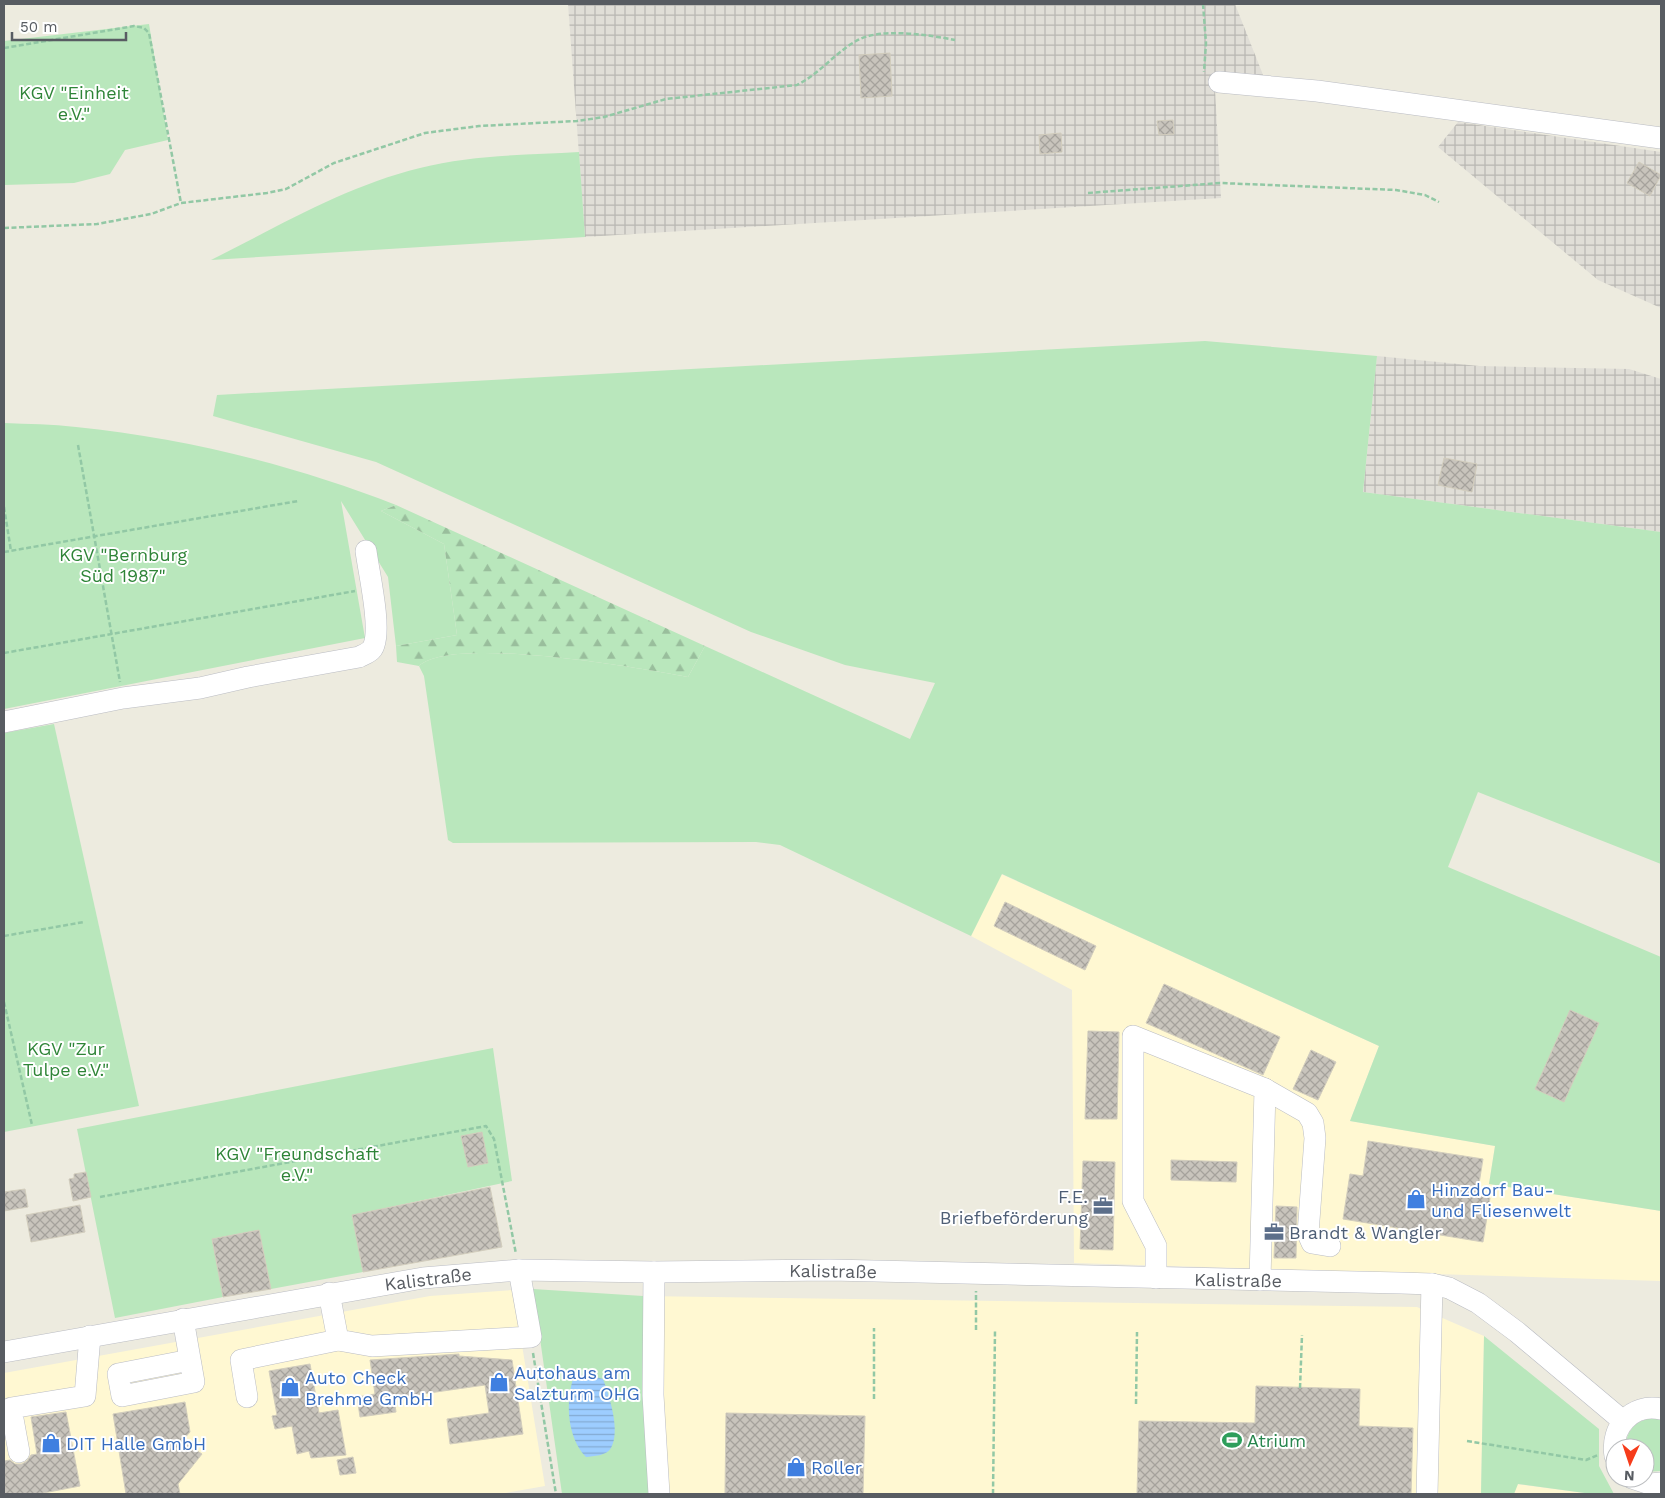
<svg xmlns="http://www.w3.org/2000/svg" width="1665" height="1498" viewBox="0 0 1665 1498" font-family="'Work Sans',sans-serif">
<defs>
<pattern id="industrial-grid" width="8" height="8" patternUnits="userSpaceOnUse" patternTransform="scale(1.25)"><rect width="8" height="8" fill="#e0ded7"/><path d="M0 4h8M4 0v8" fill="none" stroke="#b8b7b2"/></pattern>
<pattern id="forest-firs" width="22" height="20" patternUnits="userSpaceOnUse" patternTransform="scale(1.25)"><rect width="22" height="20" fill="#b9e7bc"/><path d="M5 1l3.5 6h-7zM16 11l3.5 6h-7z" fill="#99be9c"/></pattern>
<pattern id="water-rules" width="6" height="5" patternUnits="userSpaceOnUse" patternTransform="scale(1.25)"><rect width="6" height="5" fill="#9dcdff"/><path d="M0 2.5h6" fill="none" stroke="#83aad2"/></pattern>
<pattern id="building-cross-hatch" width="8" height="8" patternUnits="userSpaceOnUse" patternTransform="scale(1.25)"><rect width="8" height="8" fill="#c8c4bc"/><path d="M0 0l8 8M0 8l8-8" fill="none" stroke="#a5a29c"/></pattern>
</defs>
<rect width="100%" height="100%" fill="#edebdf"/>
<!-- commercial -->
<g fill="#fff8d2">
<polygon points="1001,874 1379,1046 1350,1121 1495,1146 1489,1184 1661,1211 1661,1281 1074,1263 1072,990 971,936"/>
<polygon points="513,1290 545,1486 500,1494 4,1494 4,1373 430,1296"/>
<polygon points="643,1296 1417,1307 1484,1336 1481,1494 653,1494 641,1365"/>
<polygon points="1517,1484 1592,1494 1514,1494"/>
</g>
<!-- industrial -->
<g fill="url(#industrial-grid)">
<polygon points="568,4 1235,4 1269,90 1215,89 1221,198 585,237"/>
<polygon points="1458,122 1661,152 1661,308 1598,280 1438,147"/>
<polygon points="1377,356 1479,366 1629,369 1661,379 1661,532 1363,492"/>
</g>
<!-- green -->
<g fill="#b9e7bc">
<polygon points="149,24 168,140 125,150 110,174 74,183 4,185 4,41"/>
<path d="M579 152 585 237 211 260C279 226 346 186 420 168 471 155 526 155 579 152Z"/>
<path d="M1205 341 1377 356 1363 492 1661 532V864L1478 792 1448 867 1661 957V1211L1489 1184 1495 1146 1350 1121 1379 1046 1002 874 971 936 780 845 756 842 453 843 448 840 424 676 419 666C452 635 640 668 688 677L705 646 910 739 935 683 845 665 751 632 376 462 213 416 217 395Z"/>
<path d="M4 423C28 424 52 424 76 427 185 438 294 465 396 505L381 511 444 544 457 635 396 646 388 577 341 501 365 638 4 709Z"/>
<polygon points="54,724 139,1106 4,1132 4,733"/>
<polygon points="493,1048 512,1181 353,1215 363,1272 271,1289 259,1230 212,1239 223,1297 115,1318 77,1129"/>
<polygon points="533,1289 643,1296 645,1409 655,1494 562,1494"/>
<polygon points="1484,1336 1599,1429 1599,1466 1614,1494 1592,1494 1518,1484 1514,1494 1481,1494"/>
<path d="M1652 1418 1661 1420V1471L1645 1472V1448H1625C1627 1431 1634 1421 1652 1418Z"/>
</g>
<!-- forest -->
<path fill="url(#forest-firs)" d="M396 505 705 646 688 677C640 668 452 635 419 666L397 662 396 646 457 635 444 544 381 511Z"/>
<!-- water -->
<path fill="url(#water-rules)" d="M589 1375 603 1379C609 1395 621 1431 611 1448 606 1456 594 1456 586 1457 567 1438 565 1401 574 1376Z"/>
<!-- building -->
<g fill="url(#building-cross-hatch)" stroke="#d2cdbd">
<polygon points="890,53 892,96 861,98 859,55"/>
<polygon points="1173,120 1174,134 1159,135 1157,121"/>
<polygon points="1061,133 1062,152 1040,154 1039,135"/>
<polygon points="1639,162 1661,175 1650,196 1627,183"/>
<polygon points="1444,458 1477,464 1472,492 1438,485"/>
<polygon points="1005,902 1096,946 1085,970 994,926"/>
<polygon points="1164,984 1280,1037 1263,1075 1146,1023"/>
<polygon points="1570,1010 1599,1023 1564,1102 1535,1089"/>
<polygon points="1088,1031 1119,1032 1117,1119 1085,1119"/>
<polygon points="1311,1050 1336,1062 1318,1100 1293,1089"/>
<polygon points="482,1132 488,1163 468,1167 461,1136"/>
<polygon points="1368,1141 1483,1159 1477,1196 1490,1198 1483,1242 1343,1219 1350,1174 1363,1176"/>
<polygon points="1171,1160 1237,1162 1236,1182 1171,1180"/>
<polygon points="1083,1161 1115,1162 1113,1250 1080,1249"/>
<polygon points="86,1172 91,1197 73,1201 69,1179 74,1178 74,1174"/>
<polygon points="490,1187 502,1247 363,1272 352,1215"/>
<polygon points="25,1189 28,1207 4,1211 4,1192"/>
<polygon points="80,1205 85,1232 31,1242 26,1215"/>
<polygon points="1276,1206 1297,1207 1296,1258 1274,1258"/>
<polygon points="259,1230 271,1289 223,1297 212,1239"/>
<polygon points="459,1354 459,1356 512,1360 523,1434 450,1444 447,1419 489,1413 485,1385 394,1398 396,1412 360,1417 357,1397 375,1394 370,1360"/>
<polygon points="310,1364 319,1413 338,1410 346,1455 311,1458 309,1451 297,1454 292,1426 275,1429 272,1416 277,1415 269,1371"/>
<polygon points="1256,1386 1360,1389 1359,1426 1413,1428 1411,1494 1137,1494 1139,1421 1255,1423"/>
<polygon points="185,1402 190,1432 182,1441 202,1454 178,1484 180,1494 126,1494 113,1414"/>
<polygon points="66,1412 80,1486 38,1494 4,1494 4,1461 10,1460 15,1464 22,1464 27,1461 31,1455 37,1454 31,1417"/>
<polygon points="726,1413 865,1416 863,1494 725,1494"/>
<polygon points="353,1457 356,1473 340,1475 337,1460"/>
</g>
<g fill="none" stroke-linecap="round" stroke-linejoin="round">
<defs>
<g id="minor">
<polyline points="1219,82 1317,91 1661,138"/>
<path d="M4 722 123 698 200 688 248 677 359 657C365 654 372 652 374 645 381 625 369 574 366 551"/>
<polyline points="1265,1089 1307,1113 1313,1123 1315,1138 1308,1234 1312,1243 1330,1246"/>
<polyline points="654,1272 653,1395 659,1494"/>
<polyline points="1156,1278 1156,1246 1133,1201 1133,1036 1265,1089 1260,1280"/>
<polyline points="329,1293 338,1340 372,1346 531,1337 519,1270"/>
<polyline points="183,1319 194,1382 122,1396 118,1374 190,1360"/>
<polyline points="4,1352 423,1278 519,1270 654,1272 830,1270 1401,1283 1432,1284 1449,1288 1478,1303 1517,1332 1623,1421"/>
<polyline points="247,1397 241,1360 338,1340"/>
<polyline points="19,1452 11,1408 85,1396 90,1336"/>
<path d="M1615 1456C1610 1427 1632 1403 1661 1409"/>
<polyline points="1632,1478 1650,1484 1661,1483"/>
<polyline points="1427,1494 1432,1284"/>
</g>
</defs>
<!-- minor casing -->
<use href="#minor" stroke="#babcc3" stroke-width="22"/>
<!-- path -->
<g stroke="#92c8a5" stroke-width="2.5" stroke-dasharray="5 2.5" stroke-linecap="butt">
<polyline points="1203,4 1206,43 1204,72"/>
<polyline points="4,48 134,26 144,28 149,33 181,203"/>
<polyline points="1088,193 1220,183 1396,190 1425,195 1439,202"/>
<path d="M4 228 97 224 151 214 181 203 267 193 286 189 334 163 425 133 479 126 577 121 604 117 666 99 797 85C819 74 834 54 856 41 879 27 930 35 955 40"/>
<polyline points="78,445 120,682"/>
<polyline points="4,507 11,551"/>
<polyline points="4,552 298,501"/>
<polyline points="4,653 355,591"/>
<polyline points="4,936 84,922"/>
<polyline points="4,1002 32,1125"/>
<polyline points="100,1197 486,1126 494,1139 516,1254"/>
<polyline points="976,1330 976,1291"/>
<polyline points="533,1353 556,1494"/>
<polyline points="1300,1388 1302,1335"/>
<polyline points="874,1399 874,1328"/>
<polyline points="1136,1404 1137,1332"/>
<polyline points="1467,1441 1586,1460 1598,1455"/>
<polyline points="993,1494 995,1330"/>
</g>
<!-- minor -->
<use href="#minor" stroke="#fff" stroke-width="21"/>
</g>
<!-- icons -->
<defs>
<symbol id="shop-bare" viewBox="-9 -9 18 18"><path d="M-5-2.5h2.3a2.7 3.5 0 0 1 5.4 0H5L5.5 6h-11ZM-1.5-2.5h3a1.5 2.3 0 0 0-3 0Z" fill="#3f7fe0" stroke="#fff" stroke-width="2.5" paint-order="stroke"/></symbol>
<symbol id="office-bare" viewBox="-9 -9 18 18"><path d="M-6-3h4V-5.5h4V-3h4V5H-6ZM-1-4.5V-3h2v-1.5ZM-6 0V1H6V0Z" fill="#5c6f8a" stroke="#fff" stroke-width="2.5" paint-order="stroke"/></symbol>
<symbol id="stadium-bare" viewBox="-9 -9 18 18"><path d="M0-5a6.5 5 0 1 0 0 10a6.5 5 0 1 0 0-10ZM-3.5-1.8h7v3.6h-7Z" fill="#2e9e5b" stroke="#fff" stroke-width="2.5" paint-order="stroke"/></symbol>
</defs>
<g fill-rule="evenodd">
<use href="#shop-bare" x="1402" y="1185" width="28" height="28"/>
<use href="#office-bare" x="1089" y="1192" width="28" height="28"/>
<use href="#office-bare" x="1260" y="1218" width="28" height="28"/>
<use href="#shop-bare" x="485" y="1368" width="28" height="28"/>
<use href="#shop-bare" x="276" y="1373" width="28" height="28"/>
<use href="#stadium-bare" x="1218" y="1426" width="28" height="28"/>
<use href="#shop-bare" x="37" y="1429" width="28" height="28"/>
<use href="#shop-bare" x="782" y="1453" width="28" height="28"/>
</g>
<g text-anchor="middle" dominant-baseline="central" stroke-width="4" stroke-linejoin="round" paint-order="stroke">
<!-- park labels -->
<g font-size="18" fill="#2e8437" stroke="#fff">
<text x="74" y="92">KGV "Einheit<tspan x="74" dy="21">e.V."</tspan></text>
<text x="123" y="554">KGV "Bernburg<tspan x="123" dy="21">Süd 1987"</tspan></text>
<text x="66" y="1048">KGV "Zur<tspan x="66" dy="21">Tulpe e.V."</tspan></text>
<text x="297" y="1153">KGV "Freundschaft<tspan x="297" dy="21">e.V."</tspan></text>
</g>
<!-- shop labels -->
<g font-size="18" fill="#366cbe" stroke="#fff" text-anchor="start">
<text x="1431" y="1189">Hinzdorf Bau-<tspan x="1431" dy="21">und Fliesenwelt</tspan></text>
<text x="514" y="1372">Autohaus am<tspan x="514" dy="21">Salzturm OHG</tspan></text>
<text x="305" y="1377">Auto Check<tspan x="305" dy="21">Brehme GmbH</tspan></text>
<text x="66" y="1443">DIT Halle GmbH</text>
<text x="811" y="1467">Roller</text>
</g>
<!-- service labels -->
<g font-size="18" fill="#4e5e75" stroke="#fff" text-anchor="end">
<text x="1088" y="1196">F.E.<tspan x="1088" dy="21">Briefbeförderung</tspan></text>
<text x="1289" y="1232" text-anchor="start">Brandt &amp; Wangler</text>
</g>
<!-- street labels -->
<g font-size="18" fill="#585c62" stroke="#fff">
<text transform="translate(833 1271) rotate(1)">Kalistraße</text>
<text transform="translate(428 1279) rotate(-7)">Kalistraße</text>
<text transform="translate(1238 1280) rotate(1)">Kalistraße</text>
</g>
<!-- leisure labels -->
<g font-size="18" fill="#27864d" stroke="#fff" text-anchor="start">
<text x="1247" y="1440">Atrium</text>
</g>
</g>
<!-- border -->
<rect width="1665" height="1498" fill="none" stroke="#585c62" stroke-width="10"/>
<!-- north arrow -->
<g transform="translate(1630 1463) rotate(183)"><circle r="24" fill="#ffffff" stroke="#bcbec0"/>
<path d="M0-4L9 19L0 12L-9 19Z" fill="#f63c1b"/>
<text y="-8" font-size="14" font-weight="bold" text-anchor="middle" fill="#585c62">N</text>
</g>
<!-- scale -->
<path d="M12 32v8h114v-8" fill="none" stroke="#585c62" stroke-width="2.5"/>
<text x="20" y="32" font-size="15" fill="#585c62" stroke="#ffffff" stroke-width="4" paint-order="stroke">50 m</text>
</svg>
